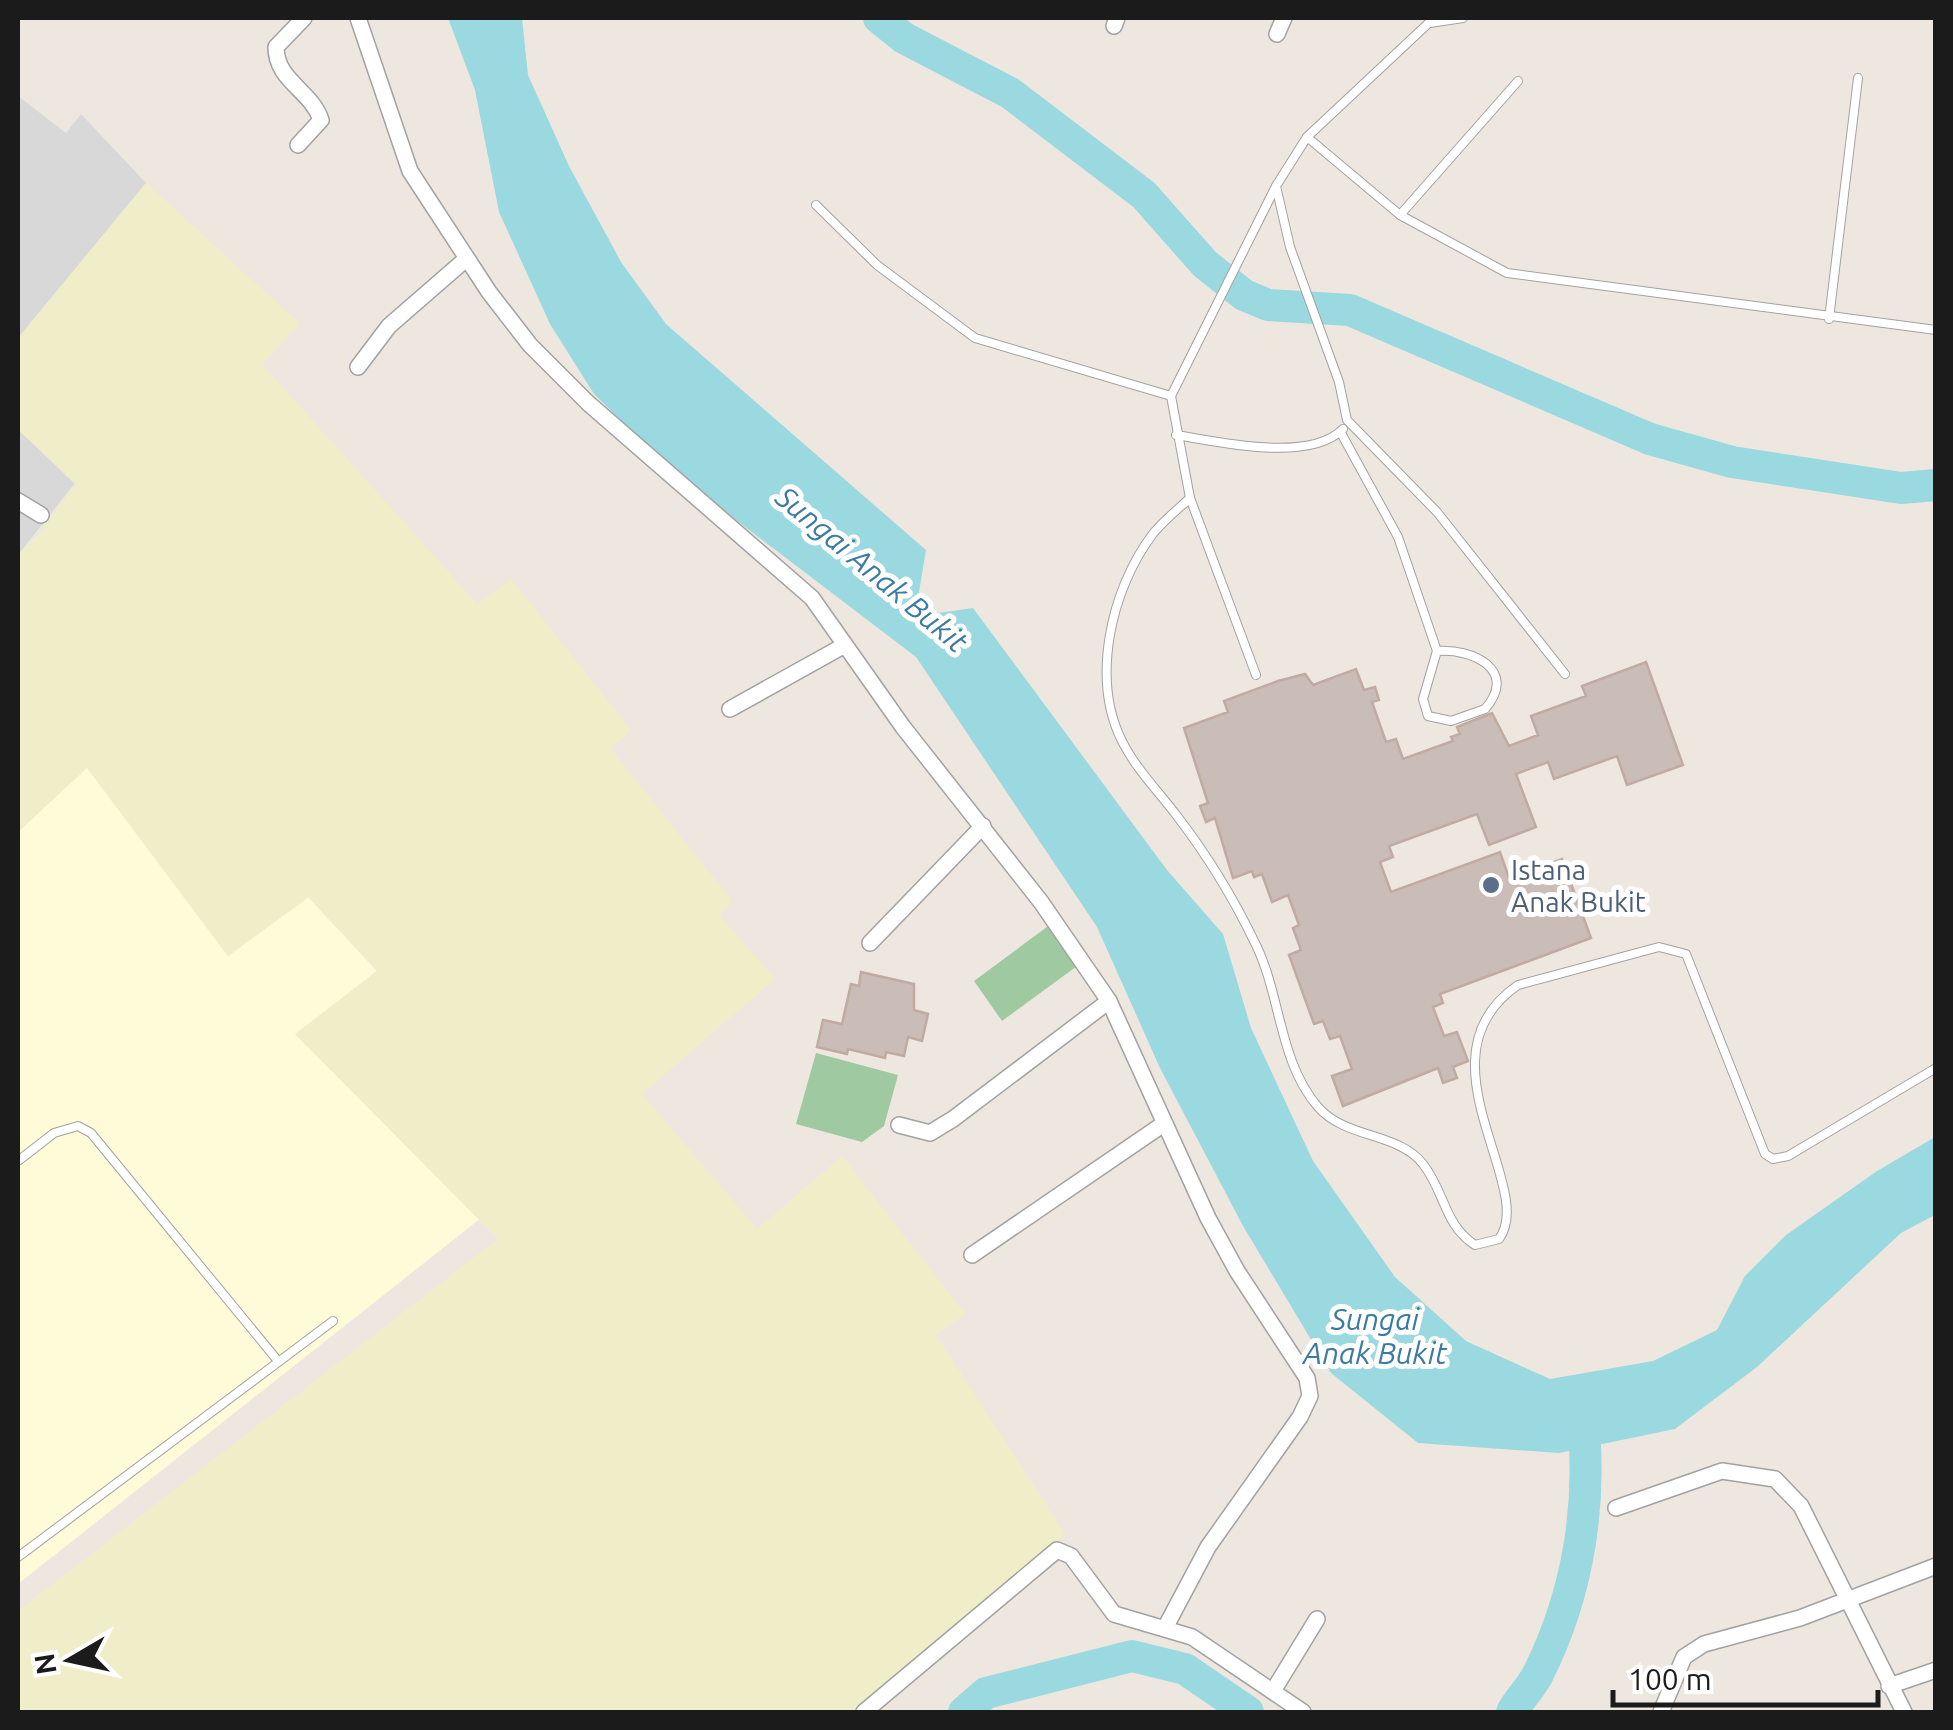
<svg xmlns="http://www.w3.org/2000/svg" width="1953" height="1730" viewBox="0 0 1953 1730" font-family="Ubuntu,sans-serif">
<rect width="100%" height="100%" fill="#eee7df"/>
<!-- residential -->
<g fill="#d9d8d8">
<polygon points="18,96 66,133 81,114 146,183 18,338"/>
<polygon points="18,430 75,483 18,555"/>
</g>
<!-- education -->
<polygon fill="#fffad7" points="87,767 228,956 308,897 377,971 296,1035 481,1218 18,1584 18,832"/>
<!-- farmland -->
<polygon fill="#efeec8" points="146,183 300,324 262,364 477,604 511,579 631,730 610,748 732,901 719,915 775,979 642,1094 757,1229 842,1156 965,1314 936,1335 1065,1534 876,1695 890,1712 18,1712 18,1611 498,1239 295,1034 377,971 309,897 228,956 87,768 18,832 18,555 40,533 75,484 18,429 18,338"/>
<!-- cemetery -->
<g fill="#9fc9a0">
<polygon points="1059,918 1088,958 1002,1021 974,981"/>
<polygon points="816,1053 898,1075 884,1126 862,1142 796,1124"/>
</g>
<!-- water -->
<polygon fill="#9bd9e0" points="448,18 522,18 528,75 569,166 621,262 666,324 926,550 919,592 938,613 973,608 1167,870 1223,934 1251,1028 1313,1161 1395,1277 1466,1341 1550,1379 1653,1361 1717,1330 1745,1276 1786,1235 1877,1171 1935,1137 1935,1215 1901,1233 1757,1367 1675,1429 1559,1453 1418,1443 1331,1373 1243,1226 1160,1068 1097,927 916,657 677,475 594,394 550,324 499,212 475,90"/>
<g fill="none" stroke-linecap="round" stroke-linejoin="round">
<!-- river -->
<g stroke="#9bd9e0" stroke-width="32">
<polyline points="879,18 904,38 1010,93 1144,195 1205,264 1244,295 1268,305 1350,310 1650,439 1732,462 1901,488 1936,485"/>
<polyline points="964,1712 986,1693 1132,1656 1185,1669 1248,1712"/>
<path d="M1512 1712C1519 1699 1531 1688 1538 1674 1579 1592 1593 1501 1582 1410"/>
</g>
</g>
<!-- building -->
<g fill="#cabcb6" stroke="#c1aba1" stroke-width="2.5">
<polygon points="1646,662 1683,765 1627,785 1617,756 1554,779 1548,762 1516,774 1536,827 1489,845 1477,814 1389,846 1393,857 1380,862 1391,892 1500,852 1509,878 1562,859 1591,938 1440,994 1443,1003 1433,1007 1444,1036 1457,1032 1468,1061 1453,1067 1457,1078 1443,1083 1438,1068 1343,1106 1332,1076 1352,1069 1340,1036 1330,1039 1323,1021 1314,1024 1289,955 1301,950 1293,928 1299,925 1288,895 1272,902 1262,874 1254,877 1252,871 1233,878 1215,818 1206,822 1200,806 1208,803 1184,728 1228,712 1224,701 1278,681 1305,674 1313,685 1356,669 1364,690 1375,687 1379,700 1372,702 1386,742 1396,739 1403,759 1453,741 1451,737 1460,734 1457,727 1492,713 1509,746 1538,735 1531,716 1586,696 1582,686"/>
<polygon points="861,972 914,984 914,1010 928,1014 922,1041 908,1037 904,1056 886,1052 885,1058 848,1049 847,1054 817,1047 823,1020 842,1024 851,984 859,986"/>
</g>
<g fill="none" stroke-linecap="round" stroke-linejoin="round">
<defs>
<g id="service">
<polyline points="1434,18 1307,137 1276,186 1290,247 1339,382 1347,420 1437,512 1565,674"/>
<polyline points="1430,23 1463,18"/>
<polyline points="1307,137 1400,215 1507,273 1936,330"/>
<polyline points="816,205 877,265 975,338 1171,396"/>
<polyline points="1400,215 1518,81"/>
<polyline points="1829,319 1858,78"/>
<polyline points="1341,433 1398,537 1437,651"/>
<path d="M1176 435C1219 442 1309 463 1343 429"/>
<path d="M1190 498C1177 510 1162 522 1152 535 1111 590 1090 680 1123 743 1137 770 1159 792 1177 816 1207 855 1235 901 1256 945 1281 996 1279 1062 1318 1107 1346 1139 1398 1132 1423 1164 1445 1192 1444 1225 1475 1245L1499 1239C1538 1188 1413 1057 1518 985L1659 947 1686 954 1765 1154 1773 1159 1788 1156 1936 1068"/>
<path d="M1437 651C1472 648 1519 670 1485 709L1451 721 1428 716 1423 699Z"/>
<polyline points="1256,675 1190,498 1171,396 1275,188"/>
<polyline points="18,1161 54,1133 78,1126 91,1133 278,1361"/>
<polyline points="18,1557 333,1321"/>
</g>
<g id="minor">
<polyline points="358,18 410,171 489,292 530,345 588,403 812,598 903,727 1041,902 1109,1001 1208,1218 1237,1271 1307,1378 1310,1396 1300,1417 1208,1547 1165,1628"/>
<polyline points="1114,26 1117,18"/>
<polyline points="1277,34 1284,18"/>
<path d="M298 145 321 120C311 90 276 81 276 47L304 18"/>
<polyline points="358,367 389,326 466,259"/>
<polyline points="18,501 41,515"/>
<polyline points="730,709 845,645"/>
<polyline points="870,943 983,826"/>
<polyline points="899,1125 930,1133 953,1119 1109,1001"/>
<polyline points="972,1255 1162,1125"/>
<polyline points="1616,1508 1722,1471 1775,1479 1801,1506 1904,1712"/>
<polyline points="1889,1686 1936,1670"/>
<polyline points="1273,1691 1317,1619"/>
<polyline points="864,1712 1057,1550 1071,1556 1114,1614 1192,1637 1303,1712"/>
<polyline points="1661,1712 1684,1657 1704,1644 1800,1618 1936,1566"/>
</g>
</defs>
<!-- service casing -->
<use href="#service" stroke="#a2a2a2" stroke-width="10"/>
<!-- minor casing -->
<use href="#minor" stroke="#a2a2a2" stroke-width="18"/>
<!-- service -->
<use href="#service" stroke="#fff" stroke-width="8"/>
<!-- minor -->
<use href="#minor" stroke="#fff" stroke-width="15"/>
</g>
<!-- markers -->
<circle fill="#5c6f8a" stroke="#fff" stroke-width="4" cx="1491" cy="885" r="10"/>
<g text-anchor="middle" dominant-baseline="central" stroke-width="10" stroke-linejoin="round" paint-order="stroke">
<!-- service labels -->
<g font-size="28" fill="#4e5e75" stroke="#fff" text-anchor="start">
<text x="1511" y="869">Istana<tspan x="1511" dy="32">Anak Bukit</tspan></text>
</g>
<!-- water labels -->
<g font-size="30" font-style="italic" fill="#3b7aa2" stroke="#fff">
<text transform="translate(872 569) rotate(40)">Sungai Anak Bukit</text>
<text x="1375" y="1319">Sungai<tspan x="1375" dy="34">Anak Bukit</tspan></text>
</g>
</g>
<!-- border -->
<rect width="1953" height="1730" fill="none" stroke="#1b1b1b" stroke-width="40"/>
<!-- north arrow -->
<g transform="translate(70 1660) rotate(261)" stroke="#ffffff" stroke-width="8" paint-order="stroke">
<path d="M0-8L18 38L0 25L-18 38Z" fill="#1b1b1b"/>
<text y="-15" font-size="28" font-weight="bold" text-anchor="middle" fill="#1b1b1b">N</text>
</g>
<!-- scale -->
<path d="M1613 1690v15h265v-15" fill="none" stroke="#1b1b1b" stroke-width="5"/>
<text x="1628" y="1690" font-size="30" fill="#1b1b1b" stroke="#ffffff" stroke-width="8" paint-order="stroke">100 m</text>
</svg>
